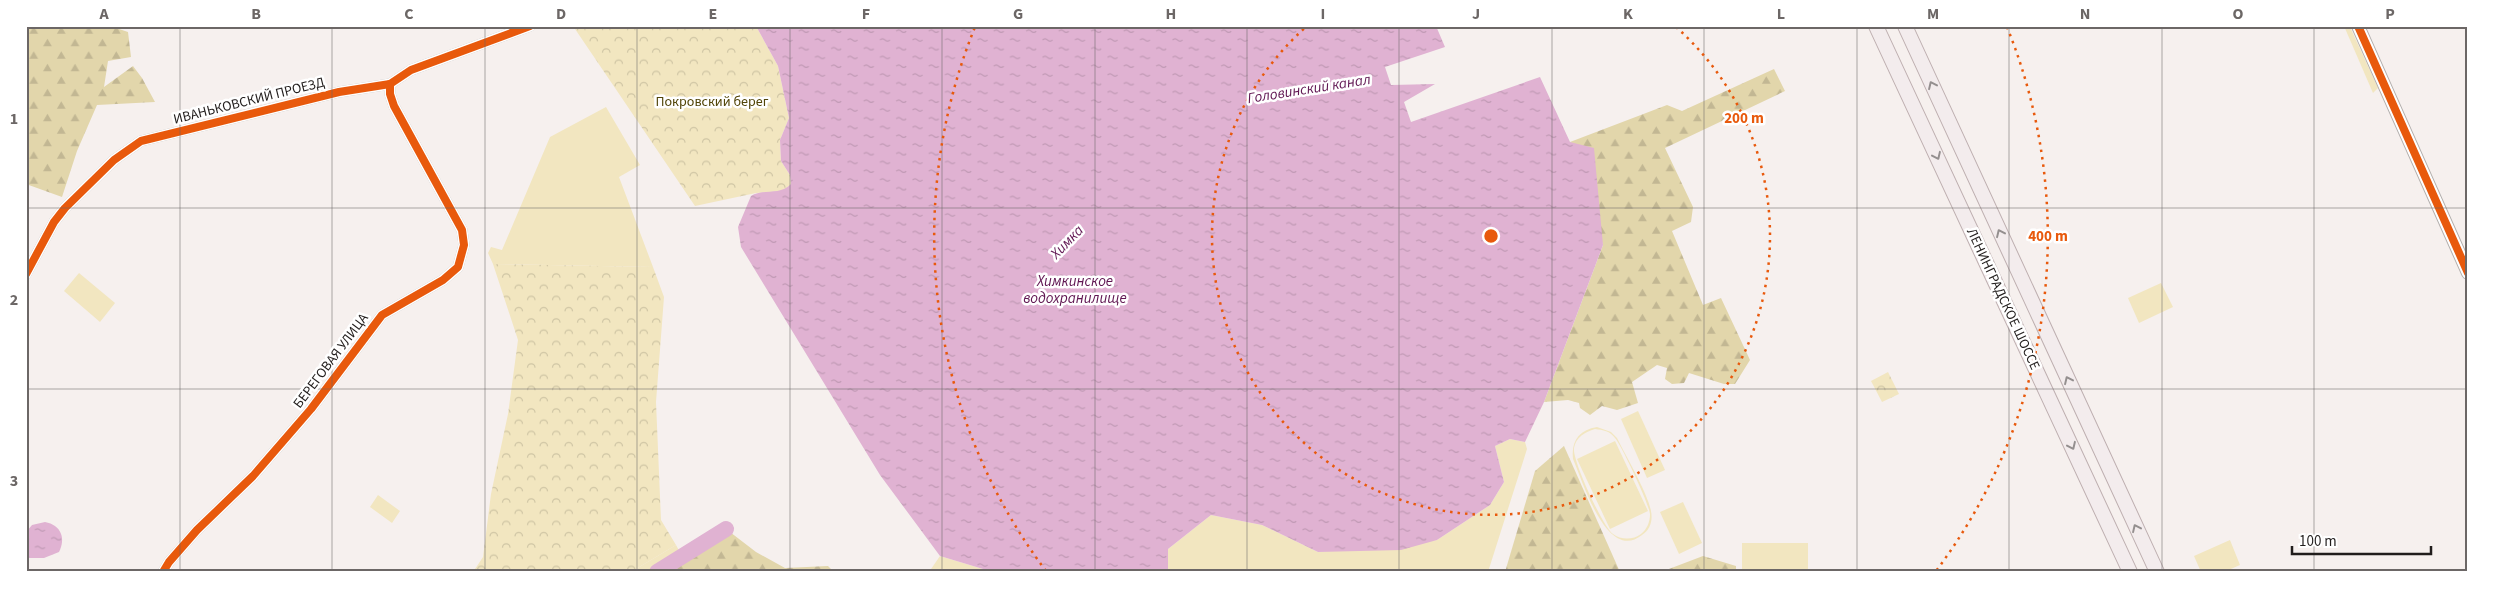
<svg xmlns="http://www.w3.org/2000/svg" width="2494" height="598" viewBox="0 0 2494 598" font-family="'Source Sans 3',sans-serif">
<defs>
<pattern id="forest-firs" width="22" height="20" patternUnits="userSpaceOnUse" patternTransform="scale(1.25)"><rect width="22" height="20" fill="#e2d6ab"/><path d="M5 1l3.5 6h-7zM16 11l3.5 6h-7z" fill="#c2b793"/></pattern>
<pattern id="park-crowns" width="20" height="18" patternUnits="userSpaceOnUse" patternTransform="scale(1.25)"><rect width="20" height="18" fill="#f2e6c0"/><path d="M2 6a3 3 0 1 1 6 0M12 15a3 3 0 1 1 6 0" fill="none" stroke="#cfc5a4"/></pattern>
<pattern id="water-ripples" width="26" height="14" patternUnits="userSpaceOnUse" patternTransform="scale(1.25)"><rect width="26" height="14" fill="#e0b2d2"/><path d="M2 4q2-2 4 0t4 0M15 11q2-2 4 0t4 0" fill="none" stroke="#c099b4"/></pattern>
</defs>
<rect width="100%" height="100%" fill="#f6f0ee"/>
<!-- grass -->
<g fill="#f2e6c0" fill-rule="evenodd">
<polygon points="2344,26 2350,27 2378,88 2373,93"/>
<polygon points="606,107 640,165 619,177 653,267 493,264 488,253 491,247 502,250 550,137"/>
<polygon points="79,273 115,303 100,322 64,291"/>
<polygon points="2161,283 2173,307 2139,323 2128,298"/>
<polygon points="1638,411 1665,470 1647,478 1621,419"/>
<path d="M1597 427 1611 432 1617 438C1626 456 1648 494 1651 511 1653 521 1650 530 1642 535 1607 563 1583 482 1573 459 1571 441 1579 430 1597 427ZM1595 429C1603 430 1610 431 1615 438 1622 446 1649 504 1650 514 1650 522 1647 529 1641 534 1633 540 1621 540 1613 534 1603 527 1572 460 1574 448 1576 437 1585 432 1595 429Z"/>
<polygon points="1510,439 1525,442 1527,449 1488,572 1168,572 1168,549 1211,515 1262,525 1318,552 1437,540 1490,505 1504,482 1495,446"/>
<polygon points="1615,441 1648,511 1610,529 1577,459"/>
<polygon points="378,495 400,511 392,523 370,507"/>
<polygon points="1683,502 1702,543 1679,554 1660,512"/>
<polygon points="2230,540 2240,565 2224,572 2201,572 2194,556"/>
<rect x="1742" y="543" width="66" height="29"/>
<polygon points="676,545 682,556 657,572 631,572"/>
<polygon points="940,556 993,572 929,572"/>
</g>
<!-- forest -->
<g fill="url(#forest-firs)">
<polygon points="26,26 110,26 128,32 131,57 108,61 104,87 133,66 142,78 155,102 97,105 77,151 62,197 26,184"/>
<polygon points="1774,69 1785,91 1665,148 1693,207 1691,222 1672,231 1703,305 1721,298 1750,360 1735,384 1724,384 1689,373 1684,383 1672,384 1665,379 1667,368 1657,365 1632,382 1638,403 1617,410 1602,406 1590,415 1580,408 1579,403 1568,400 1544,402 1603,245 1570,142 1667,105 1682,111"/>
<polygon points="1564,446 1620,572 1505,572 1535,471"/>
<polygon points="726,529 756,552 785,568 828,566 834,572 657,572"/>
<polygon points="1703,556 1736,566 1736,572 1661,572"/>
</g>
<!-- park -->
<g fill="url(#park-crowns)">
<polygon points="573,26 756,26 778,66 789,118 780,140 781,161 790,175 791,184 785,191 756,193 695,206"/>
<polygon points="493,264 653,267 664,297 656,402 661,520 676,545 631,572 473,572 483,557 491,494 508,414 518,340"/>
<polygon points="1888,372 1899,394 1882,402 1871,381"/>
</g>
<!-- water -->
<g fill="url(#water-ripples)">
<path d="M756 26H1436L1445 47 1385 67 1391 85 1435 84 1404 102 1411 122 1540 77 1570 142 1594 148 1603 245 1544 402 1525 442 1510 439 1495 446 1504 482 1490 505 1437 540 1401 550 1318 552 1262 525 1211 515 1168 549V572H993L940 556 880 475 741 247 738 227 751 196C764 188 780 196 791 184L790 175 781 161 780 140 789 118 778 66Z"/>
<path d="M45 522C61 525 66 538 59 552L44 558H26L27 531 32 525Z"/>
</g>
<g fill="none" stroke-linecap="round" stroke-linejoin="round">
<!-- river -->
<polyline stroke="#e0b2d2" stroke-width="16" points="657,572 726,529"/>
<defs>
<g id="street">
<polyline points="26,274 54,222 65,208 114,160 141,141 339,92 390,84 411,70 530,26"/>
<polyline points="163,572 169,562 197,530 253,476 311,409 382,315 443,280 458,267 464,245 462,230 394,106 390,94 390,84"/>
</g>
<polyline id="secondary" points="2358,26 2468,273"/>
<g id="primary">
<polyline points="1876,26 2130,572"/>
<polyline points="1905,26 2157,572"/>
</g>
</defs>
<!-- street casing -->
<use href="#street" stroke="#b3afad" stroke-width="11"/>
<!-- secondary casing -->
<use href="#secondary" stroke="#b3afad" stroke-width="14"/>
<!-- primary casing -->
<use href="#primary" stroke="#beafb0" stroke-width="16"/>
<!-- street -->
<use href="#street" stroke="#fefdfc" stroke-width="9"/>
<!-- secondary -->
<use href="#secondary" stroke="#fefdfc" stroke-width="12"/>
<!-- primary -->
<use href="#primary" stroke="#f3eced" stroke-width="14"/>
<defs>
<g id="cycleway">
<polyline points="2358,26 2468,273"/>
<polyline points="26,274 54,222 65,208 114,160 141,141 339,92 390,84 411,70 530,26"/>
<polyline points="163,572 169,562 197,530 253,476 311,409 382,315 443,280 458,267 464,245 462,230 394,106 390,94 390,84"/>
</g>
</defs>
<!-- cycleway casing -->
<use href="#cycleway" stroke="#fff" stroke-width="11"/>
<!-- cycleway -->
<use href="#cycleway" stroke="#e8590c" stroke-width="8"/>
</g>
<!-- one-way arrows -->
<defs><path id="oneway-chevron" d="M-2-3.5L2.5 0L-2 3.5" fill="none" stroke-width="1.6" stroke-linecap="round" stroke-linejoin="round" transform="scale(1.25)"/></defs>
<g stroke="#948f8f">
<use href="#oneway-chevron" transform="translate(1932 85) rotate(-115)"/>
<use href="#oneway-chevron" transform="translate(1937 156) rotate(65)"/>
<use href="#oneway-chevron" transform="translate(2000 233) rotate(-115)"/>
<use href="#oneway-chevron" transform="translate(2068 380) rotate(-115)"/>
<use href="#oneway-chevron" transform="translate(2072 446) rotate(65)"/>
<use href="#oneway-chevron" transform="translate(2136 528) rotate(-115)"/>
</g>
<!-- grid -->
<path fill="none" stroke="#6c6766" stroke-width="1" stroke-opacity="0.55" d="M180 26V572M332 26V572M485 26V572M637 26V572M790 26V572M942 26V572M1095 26V572M1247 26V572M1399 26V572M1552 26V572M1704 26V572M1857 26V572M2009 26V572M2162 26V572M2314 26V572M26 208H2468M26 389H2468"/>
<!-- distance rings -->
<g fill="none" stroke="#e8590c" stroke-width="2.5" stroke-dasharray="2.5 5">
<path d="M1676 27A279 279 0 1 1 1306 27"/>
<path d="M1046 571A557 557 0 0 1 975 27M2007 27A557 557 0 0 1 1936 571"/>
</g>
<g text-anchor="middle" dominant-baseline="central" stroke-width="5" stroke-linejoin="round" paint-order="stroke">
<!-- street labels -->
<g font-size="14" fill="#211d1c" stroke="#fff">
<text transform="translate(249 101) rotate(-14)">ИВАНЬКОВСКИЙ ПРОЕЗД</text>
<text transform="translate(2003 299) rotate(65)">ЛЕНИНГРАДСКОЕ ШОССЕ</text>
<text transform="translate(331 361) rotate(-53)">БЕРЕГОВАЯ УЛИЦА</text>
</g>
<!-- park labels -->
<g font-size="14" fill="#514407" stroke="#fff">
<text x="712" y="102">Покровский берег</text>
</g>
<!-- water labels -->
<g font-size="15" font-style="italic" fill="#601652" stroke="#fff">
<text transform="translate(1309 89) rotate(-9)">Головинский канал</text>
<text transform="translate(1067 242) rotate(-46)">Химка</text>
<text x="1075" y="281">Химкинское<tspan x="1075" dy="17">водохранилище</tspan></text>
</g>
</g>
<circle cx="1491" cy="236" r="8" fill="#e8590c" stroke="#fff" stroke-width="2.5"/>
<g font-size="15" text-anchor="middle" font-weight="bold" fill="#e8590c" stroke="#fff" stroke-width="5" stroke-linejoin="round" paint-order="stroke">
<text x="1744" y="123">200 m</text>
<text x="2048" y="241">400 m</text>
</g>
<!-- border -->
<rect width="2494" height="598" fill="none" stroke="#ffffff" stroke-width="55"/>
<!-- scale -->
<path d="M2292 546v8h139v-8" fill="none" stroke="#211d1c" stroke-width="2.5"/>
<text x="2299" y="546" font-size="15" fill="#211d1c" stroke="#ffffff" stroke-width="4" paint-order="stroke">100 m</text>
<rect x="28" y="28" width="2438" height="542" fill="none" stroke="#6c6766" stroke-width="2"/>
<g font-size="16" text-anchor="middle" font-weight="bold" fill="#6c6766">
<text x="104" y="19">A</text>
<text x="256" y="19">B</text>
<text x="409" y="19">C</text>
<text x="561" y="19">D</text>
<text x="713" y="19">E</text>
<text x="866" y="19">F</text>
<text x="1018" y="19">G</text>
<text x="1171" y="19">H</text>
<text x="1323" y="19">I</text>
<text x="1476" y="19">J</text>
<text x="1628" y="19">K</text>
<text x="1781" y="19">L</text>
<text x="1933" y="19">M</text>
<text x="2085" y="19">N</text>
<text x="2238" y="19">O</text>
<text x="2390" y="19">P</text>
<text x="14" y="124">1</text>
<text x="14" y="305">2</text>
<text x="14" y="486">3</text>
</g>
</svg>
